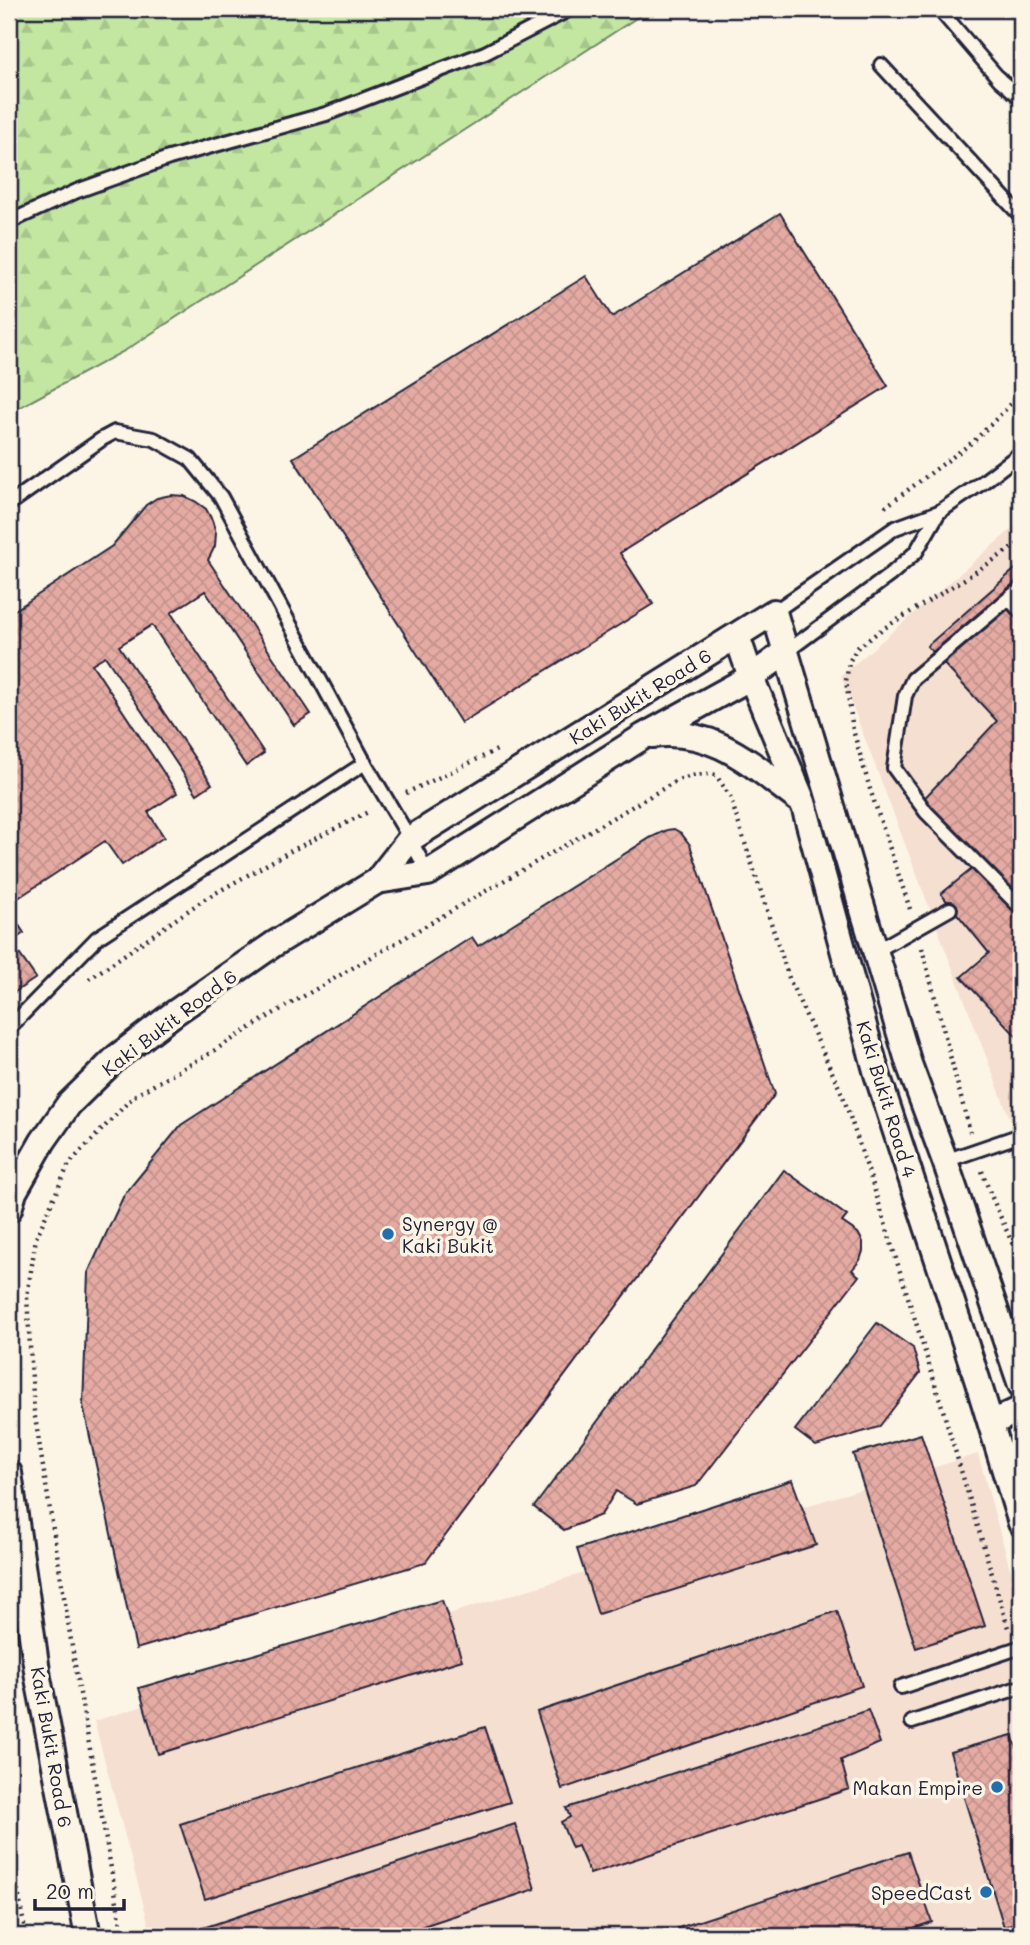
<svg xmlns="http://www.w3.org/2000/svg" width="1030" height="1945" viewBox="0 0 1030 1945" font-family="Mali,sans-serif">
<defs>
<pattern id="forest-firs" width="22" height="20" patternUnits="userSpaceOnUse" patternTransform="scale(1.75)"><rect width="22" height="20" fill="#c3e7a1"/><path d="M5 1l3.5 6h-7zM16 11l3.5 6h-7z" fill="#a7c68c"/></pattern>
<pattern id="building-cross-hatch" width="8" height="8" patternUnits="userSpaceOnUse" patternTransform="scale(1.75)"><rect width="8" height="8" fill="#e5aba3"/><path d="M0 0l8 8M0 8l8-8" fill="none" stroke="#c4938d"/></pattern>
</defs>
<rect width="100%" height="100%" fill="#fcf5e5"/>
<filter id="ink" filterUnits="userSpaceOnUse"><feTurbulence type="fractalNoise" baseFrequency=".0143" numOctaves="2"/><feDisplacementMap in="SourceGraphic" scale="14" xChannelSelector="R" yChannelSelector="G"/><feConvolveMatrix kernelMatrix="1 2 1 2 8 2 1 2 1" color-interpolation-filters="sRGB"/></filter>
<g filter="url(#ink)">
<!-- built -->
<g fill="#f5dfd1">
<polygon points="1021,521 1021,1148 841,676"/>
<polygon points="978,1454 1021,1608 1021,1936 152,1936 94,1721"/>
</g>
<!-- forest -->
<polygon fill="url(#forest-firs)" stroke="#72846e" stroke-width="2" points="9,9 650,9 126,350 9,413"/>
<!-- building -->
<g fill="url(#building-cross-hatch)" stroke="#22223b" stroke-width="2">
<polygon points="780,213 888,386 620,553 653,604 461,723 293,458 586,276 612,317"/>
<polygon points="171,495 184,496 195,501 206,509 212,520 216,533 215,546 208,560 311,714 294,725 205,591 171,613 264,753 246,766 152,625 119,646 212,784 197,794 105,656 92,664 177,793 148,812 164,837 122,865 105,841 9,904 9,614 112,546 146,505 157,498"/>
<polygon points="1021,564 1021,1041 961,977 989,953 941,894 972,869 916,807 997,721 927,646"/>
<polygon points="674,829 681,833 690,845 775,1094 425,1563 136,1649 83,1405 88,1273 124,1195 181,1125 472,937 478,946 650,838 667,830"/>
<polygon points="9,910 24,933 11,942 36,978 9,996"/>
<polygon points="784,1170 847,1216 842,1222 858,1233 863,1242 863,1251 860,1260 852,1270 859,1276 696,1486 637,1504 616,1491 601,1515 564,1530 534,1507"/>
<polygon points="877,1323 913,1348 920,1373 879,1427 816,1446 795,1430"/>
<polygon points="921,1434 985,1626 916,1648 853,1454"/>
<polygon points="792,1480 816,1545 598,1614 577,1549"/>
<polygon points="442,1600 462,1660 158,1754 139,1688"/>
<polygon points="837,1611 862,1686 562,1789 537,1712"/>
<polygon points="868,1710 880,1743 841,1760 849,1789 590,1874 578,1846 572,1848 561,1822 570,1817 566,1808"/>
<polygon points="485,1727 510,1802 205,1899 180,1824"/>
<polygon points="1012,1735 1021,1760 1021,1920 1004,1927 950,1752"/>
<polygon points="515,1824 535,1889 393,1936 179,1936"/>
<polygon points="908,1852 932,1922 889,1936 654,1936"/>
</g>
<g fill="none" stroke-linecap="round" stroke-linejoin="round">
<defs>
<g id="service">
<polyline points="939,9 1000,80 1021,98"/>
<polyline points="881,65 1021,216"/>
<polyline points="9,222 77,191 169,158 326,114 409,82 485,53 570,9"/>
<polyline points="9,504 102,439 115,432 154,439 190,459 221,497 365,763 410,839 428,873"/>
<polyline points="1021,588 913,679 905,696 894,768 926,812 1021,908"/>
<polyline points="1009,599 1021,612"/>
<polyline points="774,612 895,528 939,512 983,482 1021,453"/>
<polyline points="786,652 890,575 916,552 939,512"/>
<polyline points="876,951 950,909"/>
<polyline points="9,1028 97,938 365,763"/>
<polyline points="945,1161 1021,1135"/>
<polyline points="901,1687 1021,1647"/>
<polyline points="912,1722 1021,1687"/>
</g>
<g id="minor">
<polyline points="737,636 751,677 803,802 877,1074 977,1379 1021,1523"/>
<path d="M652 735C716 727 754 767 802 802"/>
<polyline points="377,881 428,873 644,736 751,677 786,652"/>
<polyline points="9,1209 14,1192 43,1141 69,1104 117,1057 173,1014 274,944 377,881 410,839 774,612 909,1064 945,1161 1021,1385"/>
<polyline points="991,1423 1021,1409"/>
<polyline points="9,1473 38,1678 88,1936"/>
</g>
</defs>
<!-- service casing -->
<use href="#service" stroke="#22223b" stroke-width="18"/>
<!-- minor casing -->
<use href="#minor" stroke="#22223b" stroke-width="30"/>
<!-- path -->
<g stroke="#22223b" stroke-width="4.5" stroke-dasharray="2 5" stroke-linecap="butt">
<polyline points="885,507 974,441 1021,394"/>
<polyline points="406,793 499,749"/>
<polyline points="910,909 870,789 853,730 846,681 849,662 857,648 881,630 971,575 1021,542"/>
<polyline points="922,948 970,1132"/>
<polyline points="89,979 205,899 287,853 370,811"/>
<polyline points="9,1057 18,1047"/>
<polyline points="982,1171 990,1193 1017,1254 1021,1259"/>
<polyline points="9,1841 26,1936"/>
<path d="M123 1936 75 1665 34 1411 27 1297 36 1238 69 1164 134 1096 207 1055 271 1015 678 780C692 776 702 772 716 775L730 797 790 981 843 1096 875 1191 940 1400 1009 1631"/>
</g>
<!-- service -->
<use href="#service" stroke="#fcf5e5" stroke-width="12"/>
<!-- minor -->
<use href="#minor" stroke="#fcf5e5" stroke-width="24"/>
</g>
</g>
<!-- markers -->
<g fill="#1f6fb2" stroke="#fcf5e5" stroke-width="2.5">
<circle cx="388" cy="1234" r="7"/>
<circle cx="997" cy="1787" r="7"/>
<circle cx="986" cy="1892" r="7"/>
</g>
<g text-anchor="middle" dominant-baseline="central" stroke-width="7" stroke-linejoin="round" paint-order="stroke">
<!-- street labels -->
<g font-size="19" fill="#22223b" stroke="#fcf5e5">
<text transform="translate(640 696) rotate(-32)">Kaki Bukit Road 6</text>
<text transform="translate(169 1022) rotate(-37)">Kaki Bukit Road 6</text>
<text transform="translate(887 1099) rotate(73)">Kaki Bukit Road 4</text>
<text transform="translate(52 1747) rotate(80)">Kaki Bukit Road 6</text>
</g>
<!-- poi labels -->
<g font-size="19" fill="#22223b" stroke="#fcf5e5" text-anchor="end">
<text x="402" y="1223" text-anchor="start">Synergy @<tspan x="402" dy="22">Kaki Bukit</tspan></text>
<text x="983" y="1787">Makan Empire</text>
<text x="972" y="1892">SpeedCast</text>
</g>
</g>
<!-- margin -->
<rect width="1030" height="1945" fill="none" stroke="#fcf5e5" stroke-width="35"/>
<rect x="18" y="18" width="995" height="1910" fill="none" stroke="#22223b" stroke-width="2.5" filter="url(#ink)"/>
<!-- scale -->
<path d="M35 1899v10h89v-10" fill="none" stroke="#22223b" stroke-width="3.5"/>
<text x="46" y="1899" font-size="21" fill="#22223b" stroke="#fcf5e5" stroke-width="5" paint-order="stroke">20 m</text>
</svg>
